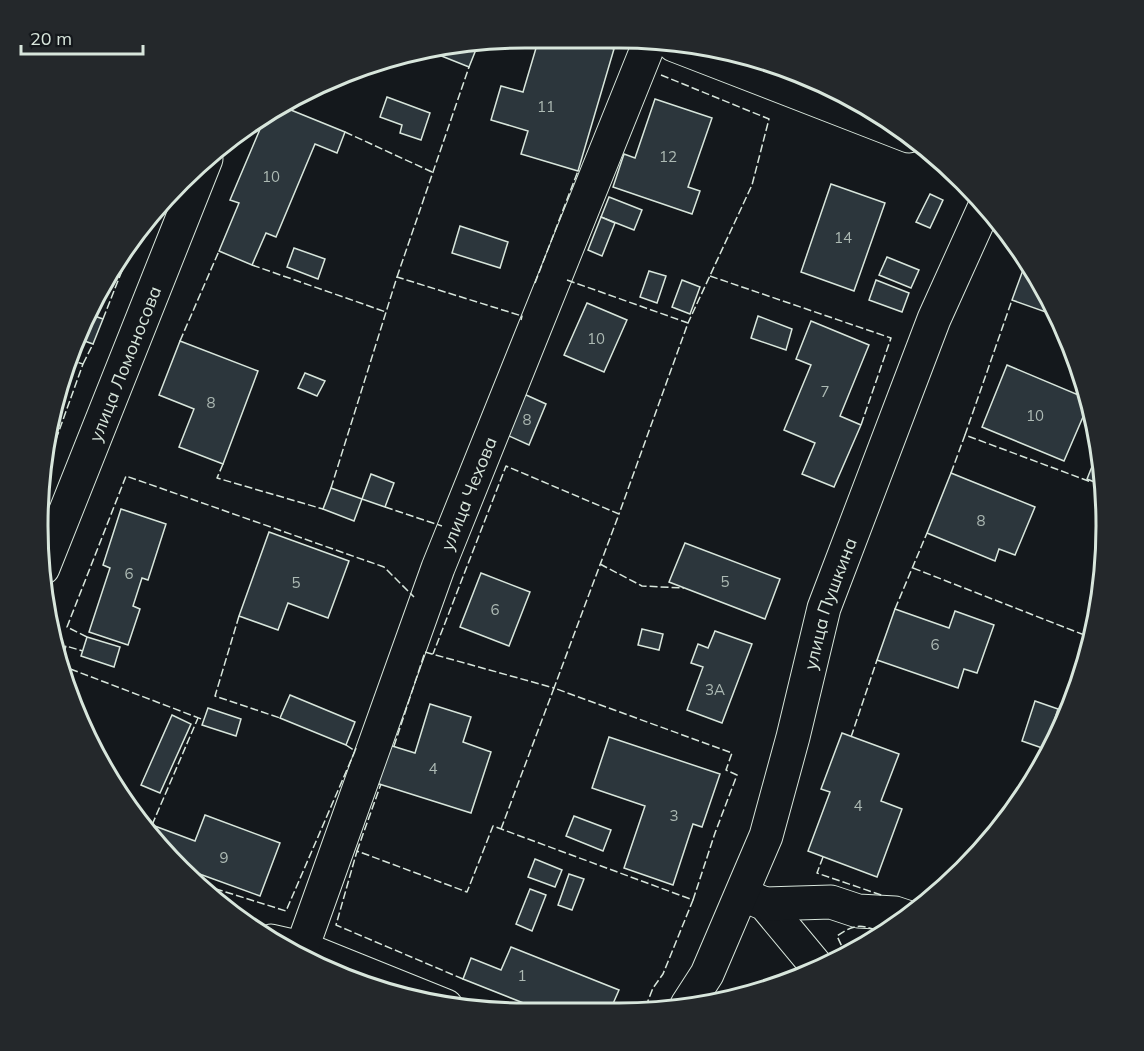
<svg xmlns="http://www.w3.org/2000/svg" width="1144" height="1051" viewBox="0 0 1144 1051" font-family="Mulish,sans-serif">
<rect width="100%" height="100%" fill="#14181c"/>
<!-- building -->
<g fill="#2c363c" stroke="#d8e6dc" stroke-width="1.5">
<polygon points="539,38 585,40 614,49 578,171 521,154 528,131 491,120 501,86 523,92"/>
<polygon points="479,42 469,67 424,49 430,47"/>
<polygon points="387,97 430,113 421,140 400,133 402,125 380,117"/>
<polygon points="655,99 712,118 688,187 700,191 692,214 613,187 624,154 635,158"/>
<polygon points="281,106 345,132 337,153 315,144 276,237 266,233 252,265 219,251 239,203 230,200 266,115"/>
<polygon points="831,184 885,203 854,291 801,272"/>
<polygon points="930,194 943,200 930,228 916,222"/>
<polygon points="609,197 642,210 634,230 601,217"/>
<polygon points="601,217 615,223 602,256 588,250"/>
<polygon points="460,226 508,242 500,268 452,253"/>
<polygon points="294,248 325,259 318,279 287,267"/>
<polygon points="887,257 919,270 911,288 879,275"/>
<polygon points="1027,259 1057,316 1012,300"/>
<polygon points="649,271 666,276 657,303 640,297"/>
<polygon points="682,280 700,287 690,314 672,307"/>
<polygon points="876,280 909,293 902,312 869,300"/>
<polygon points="587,303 627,320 604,372 564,355"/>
<polygon points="89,314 103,319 93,344 79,339"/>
<polygon points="758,316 792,329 786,350 751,338"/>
<polygon points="811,321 869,345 840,416 861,425 834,487 802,474 815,443 784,430 811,365 796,359"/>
<polygon points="180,341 258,371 223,464 179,447 194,409 159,395"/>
<polygon points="1007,365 1088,399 1089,403 1064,461 982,427"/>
<polygon points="305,373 325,381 317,396 298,388"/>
<polygon points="524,394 546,404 529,445 507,435"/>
<polygon points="1099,449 1102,485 1087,479"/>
<polygon points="951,473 1035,507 1015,555 999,549 995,561 927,533"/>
<polygon points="371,474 394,483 385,507 362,499"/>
<polygon points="331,488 362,499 354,521 323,509"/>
<polygon points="121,509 166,524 148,580 142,578 133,606 140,609 128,645 89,632 110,568 103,565"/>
<polygon points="269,532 349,561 328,618 288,603 278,630 239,616"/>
<polygon points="685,543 780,579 765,619 669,582"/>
<polygon points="481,573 530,592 509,646 460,627"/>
<polygon points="895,609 949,628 955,611 994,625 977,673 964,669 958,688 877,660"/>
<polygon points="642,629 663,634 659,650 638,645"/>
<polygon points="715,631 752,644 722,723 687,710 703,667 691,663 698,644 708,648"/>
<polygon points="87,637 120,647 114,667 81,656"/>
<polygon points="290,695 355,722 346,745 280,718"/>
<polygon points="1035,701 1058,709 1045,749 1022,741"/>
<polygon points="430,704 471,717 463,742 491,752 471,813 376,783 389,745 415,753"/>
<polygon points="208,708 241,719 236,736 202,725"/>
<polygon points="172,715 191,724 160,793 141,785"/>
<polygon points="842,733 899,754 881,801 902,809 877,877 808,851 830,792 821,789"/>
<polygon points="609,737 720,774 702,827 693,824 673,885 624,868 645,806 592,788"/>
<polygon points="205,815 280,843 260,896 194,872 191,878 149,831 152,825 195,841"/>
<polygon points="574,816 611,830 603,851 566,836"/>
<polygon points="535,859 562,870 555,887 528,877"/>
<polygon points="569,874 584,879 572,910 558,905"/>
<polygon points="530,889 546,895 532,931 516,924"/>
<polygon points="511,947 619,990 612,1006 536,1008 463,979 471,958 501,970"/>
</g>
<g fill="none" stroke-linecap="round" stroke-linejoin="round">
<defs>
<g id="minor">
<polyline points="674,45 909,136"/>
<path id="s1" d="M43 568 206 159"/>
<polyline points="751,898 765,904 819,969"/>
<polyline points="765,904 831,902 858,911 895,913 907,917"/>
<polyline points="271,941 302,948 446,1006"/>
<path id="s2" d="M302 948 438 568 649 44"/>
<path id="s3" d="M687 1005 707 974 766 836 793 737 824 608 934 319 985 206"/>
</g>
</defs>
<!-- minor casing -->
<use href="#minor" stroke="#d8e6dc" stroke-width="35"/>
<!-- minor -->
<use href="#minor" stroke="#14181c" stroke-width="33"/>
<!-- fence -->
<g stroke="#d8e6dc" stroke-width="1.5" stroke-dasharray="8 3" stroke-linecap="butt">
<polyline points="661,75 769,119 752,185 688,323"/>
<polyline points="345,132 432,172"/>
<polyline points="252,265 386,312"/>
<polyline points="710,276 891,338 861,425"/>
<polyline points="397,277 469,67"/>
<polyline points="567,280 688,323 619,514"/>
<polyline points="535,283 578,171"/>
<polyline points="103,319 136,235"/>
<polyline points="180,341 219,251"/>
<polyline points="83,364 93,344"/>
<polyline points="965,435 1012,300"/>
<polyline points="223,464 217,478 323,509"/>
<polyline points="951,473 965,435 1091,482"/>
<polyline points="41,481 83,364 70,360"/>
<polyline points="331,488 397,277 522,316 521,320"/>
<polyline points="385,507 442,526"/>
<polyline points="600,564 642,586 684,588"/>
<polyline points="913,568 1092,638"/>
<polyline points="895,609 927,533"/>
<polyline points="239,616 215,696 280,718"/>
<polyline points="87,637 67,627 126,476 384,567 414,597"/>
<polyline points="60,664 66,646 83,651"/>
<polyline points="60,665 204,720"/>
<polyline points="851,737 877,660"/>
<polyline points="346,745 355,751 356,748"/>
<polyline points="394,746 425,652 554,688 619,514 506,466 433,654"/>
<polyline points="152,825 198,718"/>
<polyline points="501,829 554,688 732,753 726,770 737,775 715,833 693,900"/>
<polyline points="357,851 381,784"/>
<polyline points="823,857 817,873 884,896"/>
<polyline points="194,882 286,911 355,751"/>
<path d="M846 955 837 936C857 922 863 925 885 934"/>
<polyline points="463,979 336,925 357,851 467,892 493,826 693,900 663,974 653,988 646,1006"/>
</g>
</g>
<g text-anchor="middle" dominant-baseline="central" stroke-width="4.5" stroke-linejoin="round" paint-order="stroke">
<!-- number labels -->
<g font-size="15" fill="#adbab4">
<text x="546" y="106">11</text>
<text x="668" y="156">12</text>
<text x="271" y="176">10</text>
<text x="843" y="237">14</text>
<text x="596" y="338">10</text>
<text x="825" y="391">7</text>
<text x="211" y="402">8</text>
<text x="1035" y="415">10</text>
<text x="527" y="419">8</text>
<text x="981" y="520">8</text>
<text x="129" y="573">6</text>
<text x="725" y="581">5</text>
<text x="296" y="582">5</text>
<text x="495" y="609">6</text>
<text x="935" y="644">6</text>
<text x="715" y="689">3А</text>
<text x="433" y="768">4</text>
<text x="858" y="805">4</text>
<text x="674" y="815">3</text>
<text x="224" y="857">9</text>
<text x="522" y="975">1</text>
</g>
<!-- street labels -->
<g font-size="18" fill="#d8e6dc" stroke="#14181c">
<text stroke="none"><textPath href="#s1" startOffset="220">улица Ломоносова</textPath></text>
<text stroke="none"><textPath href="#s2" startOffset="484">улица Чехова</textPath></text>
<text stroke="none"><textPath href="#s3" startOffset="428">улица Пушкина</textPath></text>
</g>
</g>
<!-- crop -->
<path d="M0 0H1144V1051H0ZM525 48H619A477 477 0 0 1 1096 525V526A477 477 0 0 1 619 1003H525A477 477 0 0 1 48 526V525A477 477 0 0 1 525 48Z" fill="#24282b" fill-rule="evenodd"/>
<path fill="none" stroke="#d8e6dc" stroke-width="3" d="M525 48H619A477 477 0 0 1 1096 525V526A477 477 0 0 1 619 1003H525A477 477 0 0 1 48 526V525A477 477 0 0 1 525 48Z"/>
<!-- scale -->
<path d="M21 45v9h122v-9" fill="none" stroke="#d8e6dc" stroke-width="3"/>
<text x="30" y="45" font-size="18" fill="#d8e6dc" stroke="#14181c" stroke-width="4.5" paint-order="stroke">20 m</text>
</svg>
